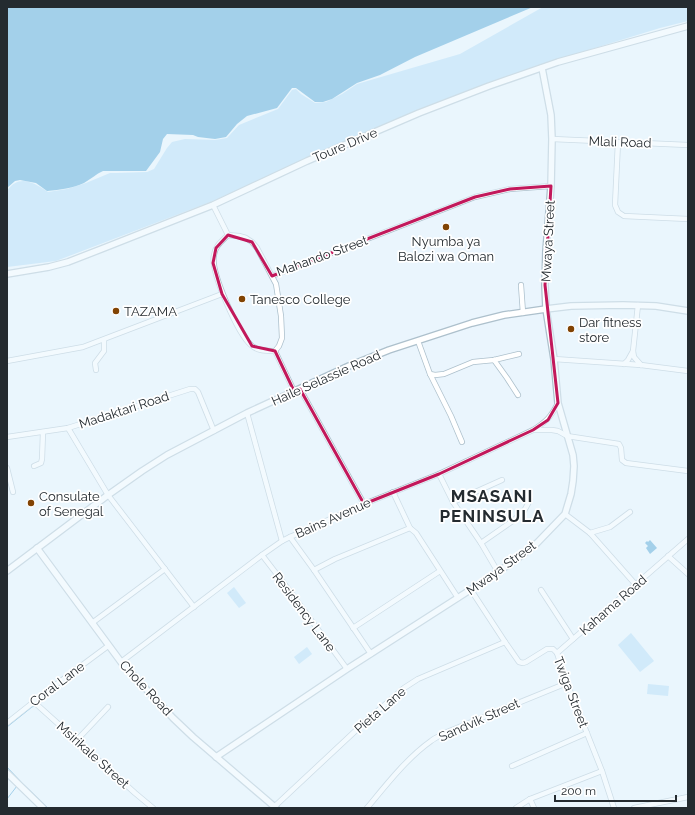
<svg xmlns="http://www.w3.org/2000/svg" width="695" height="815" viewBox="0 0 695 815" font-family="Raleway,sans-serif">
<rect width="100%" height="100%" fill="#eaf5fd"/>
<!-- green -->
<g fill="#b3dcf6">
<path d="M543 7H688V21L660 28 543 64 476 88 397 119 213 201 56 261 7 267V191C19 174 33 182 48 192L67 189 86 183 110 173H117L147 172 154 169 167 148 172 142 185 139 215 140 227 138 239 125 278 109 292 90 296 89 301 94 315 103 326 102 342 94 357 84 460 54Z"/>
<polygon points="234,587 246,603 239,608 227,593"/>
<polygon points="631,633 654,661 640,672 618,645"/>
<polygon points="307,647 312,654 299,664 294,657"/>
<polygon points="648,684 669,686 668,696 647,694"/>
</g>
<!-- water -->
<g fill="#4ea2d2">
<path d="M7 7H533L415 57 380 75 357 83 332 99 323 102H315L296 88H292L277 108 247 116 237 124 226 137 215 139 198 137 193 135 167 134 163 139 160 152 146 171H103C96 174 91 179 84 183 73 188 60 190 47 191L36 183 20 180 15 181 7 188Z"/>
<polygon points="650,540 657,548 650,554 646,548 648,546 645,543 647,541 648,542"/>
</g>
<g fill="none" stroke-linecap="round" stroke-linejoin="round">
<!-- stream -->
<g stroke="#4ea2d2" stroke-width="1">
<polyline points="7,727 32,707 36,705"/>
<polyline points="7,767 22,783 48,808"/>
<polyline points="7,799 17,786"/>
</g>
<defs>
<g id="minor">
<polyline points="552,139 688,145"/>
<polyline points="618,142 615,205 618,212 624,216 688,219"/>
<polyline points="213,205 228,235"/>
<path d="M228 235 239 236 246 238 252 242 257 248 276 284 281 316 282 338 279 346 275 351C267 351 257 351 251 345 238 334 210 271 214 255 215 246 222 241 228 235Z"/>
<polyline points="272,276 475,197 510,189 551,186"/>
<polyline points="521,285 523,313"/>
<polyline points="418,341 430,374 451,416 462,442"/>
<polyline points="275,351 294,391"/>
<polyline points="633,351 634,357 641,365"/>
<polyline points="554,359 641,365 688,371"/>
<polyline points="494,360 507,378 518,395"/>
<polyline points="7,361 83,347 222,294"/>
<polyline points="624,364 628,360 633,351 638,305"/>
<polyline points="96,370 95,363 104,351 104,340"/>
<polyline points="430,374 435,375 444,374 473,362 494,360 519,354"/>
<polyline points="300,389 364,504"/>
<polyline points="247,413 282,541"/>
<polyline points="68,428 108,495 194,607"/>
<polyline points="534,430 552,430 558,431 567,436 619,444 621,448 622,460 626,463 688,471"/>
<polyline points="7,437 68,428 190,389 195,389 198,392 214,431"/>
<polyline points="34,466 41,463 42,459 43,432"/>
<polyline points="7,468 13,492"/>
<polyline points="439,474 453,502 481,543 498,572"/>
<polyline points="393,492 410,528 416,533 458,598"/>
<polyline points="453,502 502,480"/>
<polyline points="565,514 590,533 636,585"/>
<polyline points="590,533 610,527 630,512"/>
<polyline points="290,537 314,570 371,654"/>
<polyline points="481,543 514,520 524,511 530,500"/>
<polyline points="262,555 289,590 347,669"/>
<polyline points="668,556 688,574"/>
<polyline points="314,570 335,559 410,528"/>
<polyline points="471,590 505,642 519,662 523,663 526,662 547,649 553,649 557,653 567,683 602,771 614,808"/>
<polyline points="541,590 573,639"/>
<polyline points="92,623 165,569"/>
<polyline points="353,628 440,571"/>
<polyline points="557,653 610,607 688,539"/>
<path d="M121 662 262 555 282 541 290 537 364 504 439 474 533 430C546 422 551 417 558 403"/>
<polyline points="34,702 135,793 153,808"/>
<polyline points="7,723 50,689 108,646"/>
<polyline points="77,740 108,707"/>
<polyline points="512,766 587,733"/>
<polyline points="530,799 534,808"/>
<polyline points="274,807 366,721 404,688 418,679 505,642"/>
<path d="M367 808C386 785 407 758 431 741 436 737 442 735 447 732L567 683"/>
<polyline points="516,808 530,799 602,771"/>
<polyline points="634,808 688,797"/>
</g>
<g id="tertiary">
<polyline points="7,274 49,267 68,262 104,248 213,205 307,161 419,113 489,86 558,62 688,26"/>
<polyline points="37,548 121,662 173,718 193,737 276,808"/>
<polyline points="7,571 108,495 142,471 167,455 247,413 349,366 389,350 472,323 504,315 546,309 571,306 623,305 656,306 688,311"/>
<polyline points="216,757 347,669 498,572 518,558 537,543 565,514 571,494 573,481 574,466 573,455 558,403 554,359 546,309 545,285 546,251 551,186 552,139 551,115 542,68"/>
<polyline points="7,773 43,808"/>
</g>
</defs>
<!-- minor casing -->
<use href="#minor" stroke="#adc0cc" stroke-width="6"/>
<!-- tertiary casing -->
<use href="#tertiary" stroke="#adc0cc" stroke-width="8"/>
<!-- minor -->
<use href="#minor" stroke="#fff" stroke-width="4.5"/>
<!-- tertiary -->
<use href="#tertiary" stroke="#fff" stroke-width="5.5"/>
</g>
<!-- marked area -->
<path d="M0 0H695V815H0ZM551 186 545 285 558 403 548 420 533 430 439 474 364 504 300 389 294 391 275 351 252 346 222 294 213 263 216 248 228 235 252 242 272 276 475 197 510 189Z" fill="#eaf5fd" fill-opacity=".55" fill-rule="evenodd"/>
<path fill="none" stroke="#c2185b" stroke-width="3" stroke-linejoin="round" d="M551 186 545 285 558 403 548 420 533 430 439 474 364 504 300 389 294 391 275 351 252 346 222 294 213 263 216 248 228 235 252 242 272 276 475 197 510 189Z"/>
<!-- markers -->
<g fill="#814303" stroke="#fff" stroke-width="1.5">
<circle cx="446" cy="227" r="4"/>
<circle cx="242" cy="299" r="4"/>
<circle cx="116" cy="311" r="4"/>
<circle cx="571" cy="329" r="4"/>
<circle cx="31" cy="503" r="4"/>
</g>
<g text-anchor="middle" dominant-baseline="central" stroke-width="3.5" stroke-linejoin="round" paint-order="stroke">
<!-- street labels -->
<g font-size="13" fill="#242b30" stroke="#fff">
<text transform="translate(620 142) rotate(2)">Mlali Road</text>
<text transform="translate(345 145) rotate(-23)">Toure Drive</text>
<text transform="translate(548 241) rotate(-87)">Mwaya Street</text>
<text transform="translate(322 256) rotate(-20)">Mahando Street</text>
<text transform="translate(326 378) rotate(-24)">Haile Selassie Road</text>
<text transform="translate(124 410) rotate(-18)">Madaktari Road</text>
<text transform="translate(333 518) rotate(-24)">Bains Avenue</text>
<text transform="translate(501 568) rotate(-36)">Mwaya Street</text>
<text transform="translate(613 605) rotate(-41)">Kahama Road</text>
<text transform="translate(304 612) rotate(53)">Residency Lane</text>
<text transform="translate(57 684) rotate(-37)">Coral Lane</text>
<text transform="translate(146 688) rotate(47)">Chole Road</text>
<text transform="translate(571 692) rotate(69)">Twiga Street</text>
<text transform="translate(380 710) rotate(-41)">Pieta Lane</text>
<text transform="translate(479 720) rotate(-24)">Sandvik Street</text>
<text transform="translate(93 755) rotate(42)">Msirikale Street</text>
</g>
<!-- poi labels -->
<g font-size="13" fill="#242b30" stroke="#fff" text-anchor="start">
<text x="446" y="241" text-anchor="middle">Nyumba ya<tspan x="446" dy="15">Balozi wa Oman</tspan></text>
<text x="250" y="299">Tanesco College</text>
<text x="124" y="311">TAZAMA</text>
<text x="579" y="322">Dar fitness<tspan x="579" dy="15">store</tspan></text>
<text x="39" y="496">Consulate<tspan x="39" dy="15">of Senegal</tspan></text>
</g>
<!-- district labels -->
<g font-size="17" font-weight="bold" letter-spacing="1" fill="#242b30" stroke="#fff">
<text x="492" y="496">MSASANI<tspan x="492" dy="20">PENINSULA</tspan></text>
</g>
</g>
<!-- border -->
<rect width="695" height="815" fill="none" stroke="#242b30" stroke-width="16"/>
<!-- scale -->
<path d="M555 795v6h121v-6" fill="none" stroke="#242b30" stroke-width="2"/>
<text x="561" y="795" font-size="12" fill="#242b30" stroke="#ffffff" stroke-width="3" paint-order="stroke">200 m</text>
</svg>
